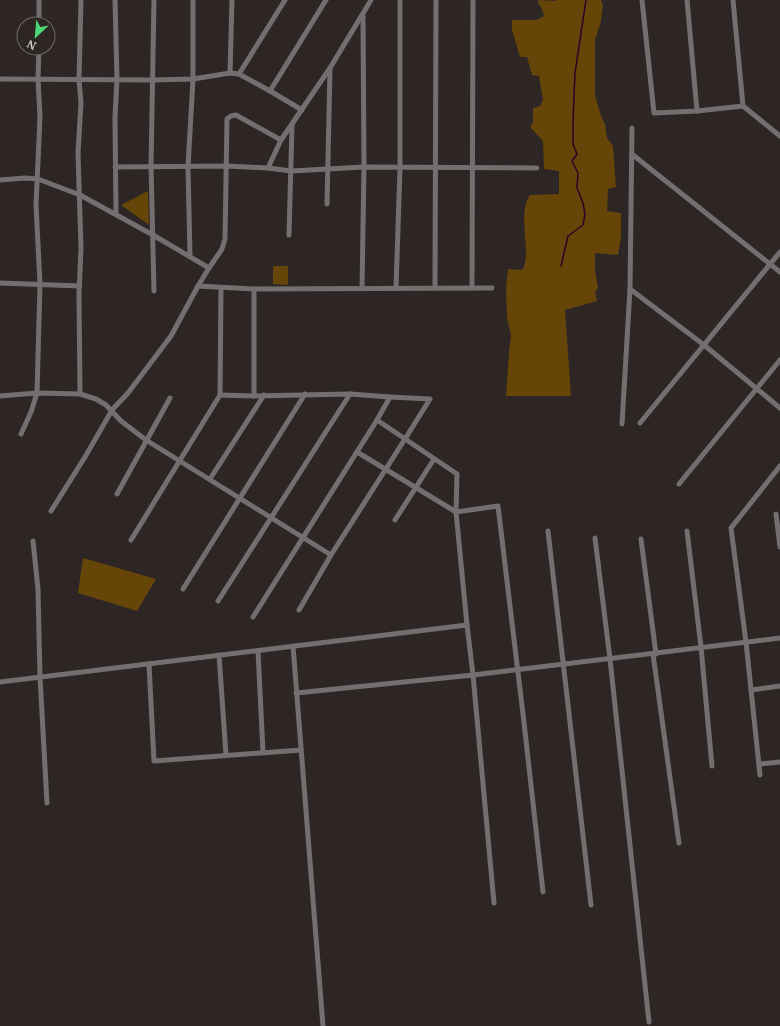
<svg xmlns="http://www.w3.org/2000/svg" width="780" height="1026" viewBox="0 0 780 1026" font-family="'Noto Serif',serif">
<rect width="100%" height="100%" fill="#2d2625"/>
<!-- green -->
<g fill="#664509">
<path d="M541 0 555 1V0H601L603 5 601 21 595 40V95L601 116 605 124 607 138 613 146 616 187 608 189 607 211 621 213V236L618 255 595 253V271L598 288 595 292 597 301 565 310 571 396H506L509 352 511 335 507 318 506 288 508 269 522 270C533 256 516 214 530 195L559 194V171L544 169 543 141 530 127 533 123V108L540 106 543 100 539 76 532 75 527 57H520L512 30V20H536L544 16 542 9 537 1Z"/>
<polygon points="148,191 149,225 121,205"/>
<polygon points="273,266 288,266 288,285 273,284"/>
<polygon points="83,558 156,579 137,611 78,593"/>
</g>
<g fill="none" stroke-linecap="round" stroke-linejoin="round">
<!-- stream -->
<polyline stroke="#2f0125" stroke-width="1.5" points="561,266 568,236 583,225 585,214 583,203 577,188 578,173 572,161 577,154 573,144 573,121 575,73 586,0"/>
<!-- minor -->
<g stroke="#736f70" stroke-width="5">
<polyline points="115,0 117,79 115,117 116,214"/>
<polyline points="642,0 654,113 697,111 743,106 780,136"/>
<polyline points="687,0 697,111"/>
<polyline points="733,0 743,106"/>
<polyline points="39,24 39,0"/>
<polyline points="230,73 232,0"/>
<polyline points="0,79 153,80 193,79 230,73 239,74"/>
<polyline points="270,91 239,74 285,0"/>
<polyline points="302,110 270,91 326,0"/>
<polyline points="633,155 780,272"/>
<polyline points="115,167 227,166 268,168 291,171 364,167 537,168"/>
<polyline points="268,168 281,140 330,68 371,0"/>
<path d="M0 180 25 178 38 179 80 195 153 235 209 268 198 286 254 289V396L350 394 390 397 377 420 457 474 456 512 498 506C514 635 529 763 543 892"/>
<polyline points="327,204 330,69"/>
<polyline points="289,235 292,125"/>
<polyline points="190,256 188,167 193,79 193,0"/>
<polyline points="209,268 222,249 225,239 227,119 231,116 236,115 281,140"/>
<polyline points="0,283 80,286"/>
<polyline points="396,288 400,168 400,0"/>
<polyline points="435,288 436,0"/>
<polyline points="472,288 473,0"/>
<polyline points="254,289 492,288"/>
<polyline points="362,289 364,167 363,15"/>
<polyline points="630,289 704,345 780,408"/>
<polyline points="154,291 151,166 154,0"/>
<polyline points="80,394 79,294 81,248 78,153 81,103 79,80 81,0"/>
<polyline points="220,395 254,396"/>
<polyline points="0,396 37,393 80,394 96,399 106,405 121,421 146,440 331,555 405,439 430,399 390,397"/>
<polyline points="640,423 780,252"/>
<polyline points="622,424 630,289 632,128"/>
<polyline points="21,434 31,412 37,393 40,284 36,205 40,117 38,79 39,48"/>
<polyline points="357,452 456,512 467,625"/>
<polyline points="210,479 264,395"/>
<polyline points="679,484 780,360"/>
<polyline points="117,494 170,398"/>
<polyline points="51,511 85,457 112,410 128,393 171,336 198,286"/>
<polyline points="776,514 780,547"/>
<polyline points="395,520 434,459"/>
<polyline points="548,531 591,905"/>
<polyline points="687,531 701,647 712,766"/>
<polyline points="595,538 610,659 649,1022"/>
<polyline points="641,539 656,654"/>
<polyline points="131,540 220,395 221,288"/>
<polyline points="33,541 38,589 40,677 47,803"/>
<polyline points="183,589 305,394"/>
<polyline points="218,601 350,394"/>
<polyline points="299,610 331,555"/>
<polyline points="253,617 377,420"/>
<polyline points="293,646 323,1026"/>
<polyline points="258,651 263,752"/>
<polyline points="653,654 679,843"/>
<polyline points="219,655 226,755"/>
<polyline points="149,664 154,761 301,750"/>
<polyline points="0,682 467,625 473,675 780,638"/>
<polyline points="751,690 780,686"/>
<polyline points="296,693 473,675 494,903"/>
<polyline points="759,764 780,762"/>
<polyline points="760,775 746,642 731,528 780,466"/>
</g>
</g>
<!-- north arrow -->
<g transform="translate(36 36) rotate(206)"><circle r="19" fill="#2d2625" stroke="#716a69"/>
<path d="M0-3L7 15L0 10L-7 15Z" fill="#4dd676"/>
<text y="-6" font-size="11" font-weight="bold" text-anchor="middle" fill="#d6d1d0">N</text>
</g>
</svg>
